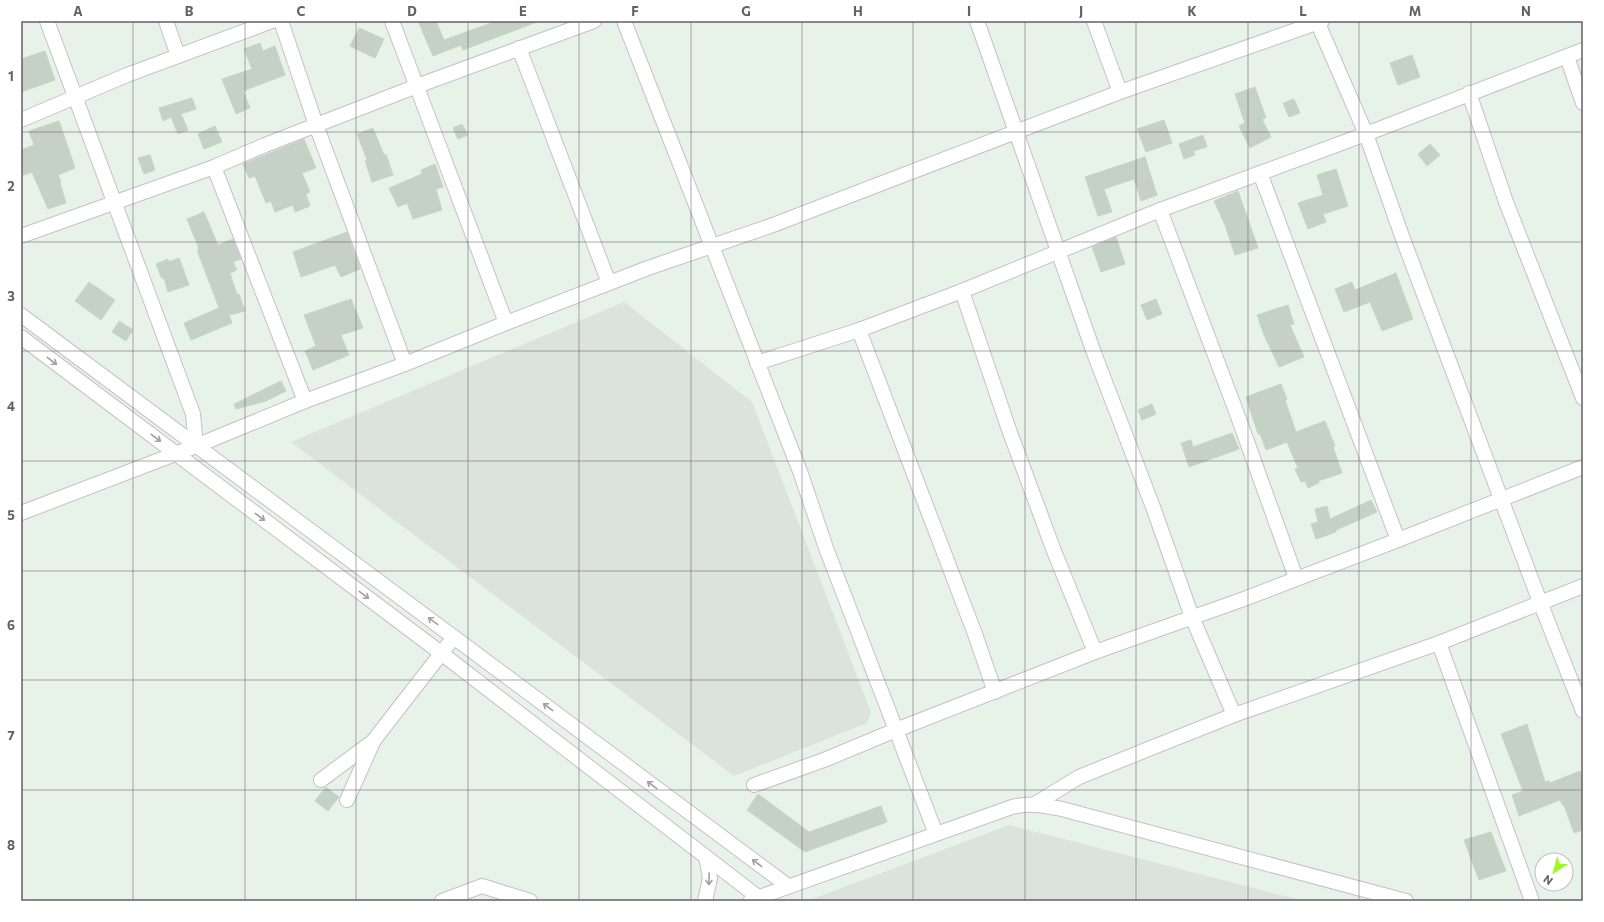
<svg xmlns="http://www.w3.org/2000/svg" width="1604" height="922" viewBox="0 0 1604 922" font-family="Commissioner,sans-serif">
<rect width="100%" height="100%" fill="#e7f2e8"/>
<!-- industrial -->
<g fill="#dbe3dc">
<polygon points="624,302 752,402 871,712 867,723 734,776 291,442"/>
<polygon points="1009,825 1304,901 807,901"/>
</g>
<!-- building -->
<g fill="#c5d0c6" stroke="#c5d7c5">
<polygon points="418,21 436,21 444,40 497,21 537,21 537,22 463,50 461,45 433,56"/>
<polygon points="359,28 384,39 375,58 350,46"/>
<polygon points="260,43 263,51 275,46 285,75 243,91 250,108 236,114 222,79 252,69 244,49"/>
<polygon points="45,51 55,80 21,92 21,59"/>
<polygon points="1412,55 1420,77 1398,85 1390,63"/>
<polygon points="1255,87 1266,118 1262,119 1271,137 1250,148 1239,126 1245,123 1235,94"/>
<polygon points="192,98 196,109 181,114 188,130 178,134 171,117 163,121 159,108"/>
<polygon points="1294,99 1300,113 1289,117 1283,103"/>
<polygon points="1164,120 1172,143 1146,152 1137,129"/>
<polygon points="59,121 75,168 58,175 61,182 60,183 66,203 48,209 32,172 21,176 21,150 34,145 29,131"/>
<polygon points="462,124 468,135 458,139 453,128"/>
<polygon points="215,126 222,142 204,149 198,134"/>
<polygon points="373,128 384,155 386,154 393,175 372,182 365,161 367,160 357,134"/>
<polygon points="1203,135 1207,147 1193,151 1195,155 1184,159 1179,144"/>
<polygon points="304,139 316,168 302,173 310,192 306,194 310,206 295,212 293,205 275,212 271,201 266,203 255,176 249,178 243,164"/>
<polygon points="1430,144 1440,155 1427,166 1418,154"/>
<polygon points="150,155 155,170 144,174 138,158"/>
<polygon points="1145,157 1157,195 1141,201 1134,179 1104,189 1112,212 1098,216 1085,177"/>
<polygon points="435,164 443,187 436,189 442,210 413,219 407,203 398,207 389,188 422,174 421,170"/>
<polygon points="1336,169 1348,206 1323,214 1326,222 1308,229 1298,203 1323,195 1317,175"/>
<polygon points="1238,191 1258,248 1235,255 1225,225 1214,201"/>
<polygon points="204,212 218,245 233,239 241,259 233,262 237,270 230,273 237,295 239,294 245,311 229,315 232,323 191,340 184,323 219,308 197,250 199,249 187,219"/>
<polygon points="347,232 360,269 341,277 335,265 301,277 293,252"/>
<polygon points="1116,237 1125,264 1101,272 1092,247"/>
<polygon points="179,258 189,285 168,292 164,278 162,279 156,264 168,259 169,262"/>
<polygon points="1396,273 1413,319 1382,331 1370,302 1344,312 1335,289 1352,282 1355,290"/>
<polygon points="89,282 115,300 101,320 75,301"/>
<polygon points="351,299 363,328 341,335 349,355 313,370 305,351 316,346 304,315"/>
<polygon points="1156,299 1162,314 1147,320 1141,305"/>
<polygon points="1288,305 1294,324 1290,325 1304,357 1279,367 1264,335 1257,315"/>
<polygon points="119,321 133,330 126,341 112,332"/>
<polygon points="281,381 286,391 266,401 236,409 234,404"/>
<polygon points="1281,384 1287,399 1285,400 1296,432 1325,421 1335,446 1333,447 1342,473 1318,481 1319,483 1308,488 1305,481 1301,482 1295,469 1298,468 1287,442 1266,450 1260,434 1258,434 1246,397"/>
<polygon points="1152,404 1156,414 1142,420 1138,410"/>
<polygon points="1232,433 1239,449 1189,467 1181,443 1191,440 1193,447"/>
<polygon points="1371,500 1377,512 1336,530 1336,532 1316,539 1311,524 1318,522 1315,509 1327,506 1330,519"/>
<polygon points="1527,724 1545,782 1549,781 1550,783 1580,771 1583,779 1583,830 1574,833 1564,805 1563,806 1560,800 1519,816 1512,795 1523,791 1501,734"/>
<polygon points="326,787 339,797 328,811 315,801"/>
<polygon points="758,794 809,832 881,806 887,822 805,852 747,810"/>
<polygon points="1491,832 1506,871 1479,880 1464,840"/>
</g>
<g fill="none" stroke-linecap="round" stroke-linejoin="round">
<defs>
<g id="minor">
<polyline points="47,21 193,414 196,446"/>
<polyline points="166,21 178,56"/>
<polyline points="281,21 316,125 405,364"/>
<polyline points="392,21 506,323"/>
<polyline points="624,21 801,474 826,548 936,834"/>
<polyline points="977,21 1094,353 1153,507 1192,617 1234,715"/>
<polyline points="1094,21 1120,92"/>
<polyline points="1317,21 1366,134 1403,239 1540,602 1583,711"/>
<polyline points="519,48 609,283"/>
<polyline points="1567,57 1583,103"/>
<polyline points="1469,93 1506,202 1583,398"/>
<polyline points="21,120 127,75 272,21"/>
<polyline points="214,167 305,401"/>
<polyline points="1260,173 1398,540"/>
<polyline points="1160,210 1236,411 1296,578"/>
<polyline points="21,236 214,167 265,145 417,86 594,21"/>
<polyline points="962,291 1008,427 1054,551 1095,652"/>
<polyline points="21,315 788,886"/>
<polyline points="859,330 975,634 995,692"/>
<polyline points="21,337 441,653 758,897"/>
<polyline points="757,363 859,330 962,291 1160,210 1366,134 1583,50"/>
<polyline points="21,513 196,446 305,401 405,364 506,323 648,268 773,225 1120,92 1322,21"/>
<polyline points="1439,643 1532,901"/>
<polyline points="321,780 372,742"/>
<polyline points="754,785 824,760 896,730 1095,652 1244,599 1398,540 1583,467"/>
<polyline points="347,800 374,740 454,637"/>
<polyline points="1035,804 1079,777 1166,742 1234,715 1439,643 1583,586"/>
<path d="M751 900 1012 807C1030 802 1044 806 1062 809L1406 901"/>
<polyline points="442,901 482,886 530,901"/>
<polyline points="705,901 710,878 706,857"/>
</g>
</defs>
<!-- minor casing -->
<use href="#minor" stroke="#c8c0c8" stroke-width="16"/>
<!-- minor -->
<use href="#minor" stroke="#fff" stroke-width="14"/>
</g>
<!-- one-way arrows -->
<defs><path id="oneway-shaft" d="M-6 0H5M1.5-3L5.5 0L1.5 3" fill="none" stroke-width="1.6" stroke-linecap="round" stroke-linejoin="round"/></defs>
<g stroke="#a49ea5">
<use href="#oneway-shaft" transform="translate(52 361) rotate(37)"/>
<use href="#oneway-shaft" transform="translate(156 438) rotate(37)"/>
<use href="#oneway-shaft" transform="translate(260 517) rotate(37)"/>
<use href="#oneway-shaft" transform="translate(364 595) rotate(37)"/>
<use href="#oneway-shaft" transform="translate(433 621) rotate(-144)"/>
<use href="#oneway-shaft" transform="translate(548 707) rotate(-143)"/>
<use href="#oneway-shaft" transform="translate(652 785) rotate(-143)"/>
<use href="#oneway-shaft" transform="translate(757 863) rotate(-143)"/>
<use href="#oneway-shaft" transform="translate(709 879) rotate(92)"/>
</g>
<!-- grid -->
<path fill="none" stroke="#685e69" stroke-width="1" stroke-opacity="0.55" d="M133 21V901M245 21V901M356 21V901M468 21V901M579 21V901M691 21V901M802 21V901M913 21V901M1025 21V901M1136 21V901M1248 21V901M1359 21V901M1471 21V901M21 132H1583M21 242H1583M21 351H1583M21 461H1583M21 571H1583M21 680H1583M21 790H1583"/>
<!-- border -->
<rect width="1604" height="922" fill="none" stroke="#ffffff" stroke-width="44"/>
<!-- north arrow -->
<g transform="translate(1554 872) rotate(216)"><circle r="19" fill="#ffffff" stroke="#c3bfc3"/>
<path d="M0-3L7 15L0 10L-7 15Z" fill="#a0f925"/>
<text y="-6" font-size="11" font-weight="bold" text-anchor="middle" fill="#685e69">N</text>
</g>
<rect x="22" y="22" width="1560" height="878" fill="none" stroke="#685e69" stroke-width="1.5"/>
<g font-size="13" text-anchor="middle" font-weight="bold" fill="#685e69">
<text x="78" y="16">A</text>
<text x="189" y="16">B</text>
<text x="301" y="16">C</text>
<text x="412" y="16">D</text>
<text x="523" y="16">E</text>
<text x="635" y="16">F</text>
<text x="746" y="16">G</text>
<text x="858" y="16">H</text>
<text x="969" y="16">I</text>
<text x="1081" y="16">J</text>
<text x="1192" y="16">K</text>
<text x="1303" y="16">L</text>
<text x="1415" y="16">M</text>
<text x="1526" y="16">N</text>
<text x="11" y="81">1</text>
<text x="11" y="191">2</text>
<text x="11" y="301">3</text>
<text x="11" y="411">4</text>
<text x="11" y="520">5</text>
<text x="11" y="630">6</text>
<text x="11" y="740">7</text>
<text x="11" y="850">8</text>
</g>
</svg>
